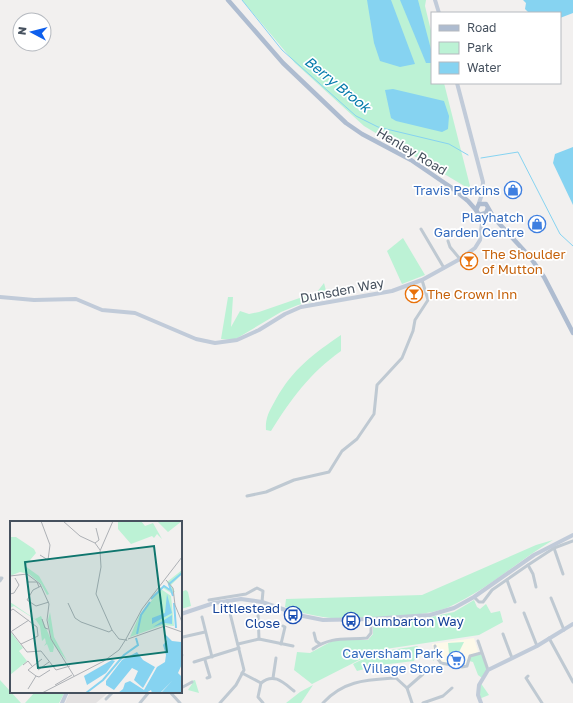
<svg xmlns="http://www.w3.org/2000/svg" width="573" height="703" viewBox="0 0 573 703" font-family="'Golos Text',sans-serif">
<rect width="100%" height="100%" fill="#f2f0ef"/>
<!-- commercial -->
<polygon fill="#fdf9e9" points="474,638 479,654 470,657 467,667 462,669 441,664 435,658 432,644"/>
<!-- education -->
<polygon fill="#e3e1e1" points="70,692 109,692 96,703 65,703"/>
<!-- green -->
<g fill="#bcf2d5">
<polygon points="242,0 426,0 425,6 432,35 432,83 444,83 471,190 364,126 295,63"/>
<polygon points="403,238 425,275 402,284 387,251"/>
<polygon points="324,283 328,298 298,305 281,312 234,340 221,339 228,297 233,297 231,327 240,311 249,314 259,312 317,292"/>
<path d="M341 335V351C309 374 292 398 271 431L266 430C265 417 270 410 276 399 293 369 313 354 341 335Z"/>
<path d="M553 540C518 561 487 590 449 607 429 617 347 621 323 617 310 615 298 612 285 607L286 599 422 595 536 545Z"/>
<polygon points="186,590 188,592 191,606 181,609 181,592"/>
<polygon points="474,600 477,607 480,609 486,604 491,613 500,611 503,622 479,635 379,650 312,684 294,670 297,652 310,653 334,640 368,640 373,634 373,622 377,621 421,619 454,612"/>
<polygon points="464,642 458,654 449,653 448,643"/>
<path d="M417 646 422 650H425V653L432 652 434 661 420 650 416 654 414 661 381 665 357 671 353 664C378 651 390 650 417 646Z"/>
<polygon points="479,654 482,655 488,670 482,678 478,675 473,662 469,661 470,657"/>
<polygon points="0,680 21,703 0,703"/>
<polygon points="195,680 199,693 188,690 192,684 191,681"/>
<polygon points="480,682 489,695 479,699"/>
<polygon points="313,685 301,703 286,703 300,692"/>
<polygon points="35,692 65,692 59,703 25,703"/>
</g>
<!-- water -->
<g fill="#86d3f1">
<polygon points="367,0 391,0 415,64 400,67 380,61 374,43"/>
<polygon points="400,0 418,0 432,53 432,63 426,63"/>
<polygon points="523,0 573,0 573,13 560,18 560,13 529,13 525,9 526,3"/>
<polygon points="393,89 444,101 449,116 448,129 442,132 396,121 391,118 385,90"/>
<polygon points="573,147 573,205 553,163 555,154"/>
</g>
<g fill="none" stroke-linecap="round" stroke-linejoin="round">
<!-- stream -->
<g stroke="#86d3f1" stroke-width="1">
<polyline points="242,0 282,50 356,116 378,127 449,144 468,155"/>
<polyline points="481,158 518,152 560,234 573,246"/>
</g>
<!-- street -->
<g stroke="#bfc9d2" stroke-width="3">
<polyline points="421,229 444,268"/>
<polyline points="448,241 450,247 460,259"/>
<polyline points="247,496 266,492 294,480 329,472 342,451 357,439 374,414 377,385 402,358 413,331 415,320 428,300 422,280"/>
<polyline points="554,548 563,574"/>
<polyline points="528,565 533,574 536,587"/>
<polyline points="0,578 2,578 0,581"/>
<polyline points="507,580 515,602"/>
<polyline points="474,597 479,602 483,602 492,590 528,565 554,548 573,541"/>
<polyline points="551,598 564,630"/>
<polyline points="209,600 246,594 257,588 263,591 262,602"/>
<polyline points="258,612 259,639"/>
<polyline points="524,613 537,646"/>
<polyline points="202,617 212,657"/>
<polyline points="314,633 316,641 320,644"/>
<polyline points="503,634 512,658"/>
<polyline points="183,637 205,632"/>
<polyline points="549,638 573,682"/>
<polyline points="478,641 488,670"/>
<polyline points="238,644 259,639 293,646"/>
<polyline points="281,644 285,627 283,626"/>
<polyline points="435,646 437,658 441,663 462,667 467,666 470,656 481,653"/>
<path d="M313 649C331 636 346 640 367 638L371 633V619"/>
<polyline points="181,655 182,655"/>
<polyline points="205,660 210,677 207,678"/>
<polyline points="194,662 239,648"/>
<path d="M242 673 261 683C274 672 284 683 294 691"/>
<polyline points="528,676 526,678 542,703"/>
<polyline points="273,678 276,658"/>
<polyline points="261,683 258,697 263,703"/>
<polyline points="181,688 192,682"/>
<polyline points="407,688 423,674"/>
<polyline points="170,692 180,703"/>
<polyline points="106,699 113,692"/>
<polyline points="140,703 149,692"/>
<polyline points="220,703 236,685 244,670 227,601"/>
<path d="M323 703C344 680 367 680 396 678L407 688 412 703"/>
<polyline points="423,703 443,696 452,688"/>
</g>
<!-- secondary -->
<g stroke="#c1cbd9" stroke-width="4">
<polyline points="435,0 439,13"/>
<polyline points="457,83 483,182 482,194 479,203"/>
<polyline points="0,297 34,300 76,299 102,310 135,313 196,339 215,343 237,340 259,330 285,314 301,307 392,291 422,280 460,259 475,248 480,240 482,223 485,214"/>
<polyline points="181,614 214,603 241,599 262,602 303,616 323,620 371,619 430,615 454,608 474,597 534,555 573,535"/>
<polyline points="62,703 67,692"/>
<polyline points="481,703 478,695 479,685 488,670 537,646 573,624"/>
</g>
<!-- primary -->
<g stroke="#aebcd0" stroke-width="4.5">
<polyline points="228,0 283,63 346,123 362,134 411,160 452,188 468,201 476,210"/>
<polyline points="488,208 486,213 479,215 476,210 479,204 486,204 494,218 530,257 544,277 573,333"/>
</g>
</g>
<!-- icons -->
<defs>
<symbol id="shop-ring" viewBox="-11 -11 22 22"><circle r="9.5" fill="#fff" stroke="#3f7fe0" stroke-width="1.5"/><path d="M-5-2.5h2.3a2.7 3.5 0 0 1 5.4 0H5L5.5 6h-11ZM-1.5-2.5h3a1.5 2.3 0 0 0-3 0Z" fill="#3f7fe0"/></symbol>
<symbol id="bar-ring" viewBox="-11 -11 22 22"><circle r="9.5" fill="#fff" stroke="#e8710a" stroke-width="1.5"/><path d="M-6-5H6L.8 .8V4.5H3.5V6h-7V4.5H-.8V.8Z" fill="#e8710a"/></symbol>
<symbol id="bus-ring" viewBox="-11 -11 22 22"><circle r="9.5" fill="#fff" stroke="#1a4fb4" stroke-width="1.5"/><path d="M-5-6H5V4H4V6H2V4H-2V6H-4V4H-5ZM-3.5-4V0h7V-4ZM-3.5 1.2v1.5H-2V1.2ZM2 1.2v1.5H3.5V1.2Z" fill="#1a4fb4"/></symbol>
<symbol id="supermarket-ring" viewBox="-11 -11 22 22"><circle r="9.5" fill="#fff" stroke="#3f7fe0" stroke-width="1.5"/><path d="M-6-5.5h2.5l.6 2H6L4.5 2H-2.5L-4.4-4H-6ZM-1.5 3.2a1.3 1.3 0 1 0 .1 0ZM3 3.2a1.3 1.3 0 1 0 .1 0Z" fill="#3f7fe0"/></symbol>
</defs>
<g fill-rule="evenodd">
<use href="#shop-ring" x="503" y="180" width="20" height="20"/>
<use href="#shop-ring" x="527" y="214" width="20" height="20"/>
<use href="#bar-ring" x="459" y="251" width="20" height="20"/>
<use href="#bar-ring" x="404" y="284" width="20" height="20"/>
<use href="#bus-ring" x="283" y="605" width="20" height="20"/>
<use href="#bus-ring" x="341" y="611" width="20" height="20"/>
<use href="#supermarket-ring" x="446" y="650" width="20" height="20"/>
</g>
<g text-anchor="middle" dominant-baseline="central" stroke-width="3.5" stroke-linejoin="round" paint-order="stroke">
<!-- street labels -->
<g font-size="13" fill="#46515e" stroke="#fff">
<text transform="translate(412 151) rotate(31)">Henley Road</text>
<text transform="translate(342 290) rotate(-11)">Dunsden Way</text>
</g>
<!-- shop labels -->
<g font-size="13" fill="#366cbe" stroke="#fff" text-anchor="end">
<text x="500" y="190">Travis Perkins</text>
<text x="524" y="217">Playhatch<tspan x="524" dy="15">Garden Centre</tspan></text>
<text x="443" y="653">Caversham Park<tspan x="443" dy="15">Village Store</tspan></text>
</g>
<!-- food labels -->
<g font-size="13" fill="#c56008" stroke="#fff" text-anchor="start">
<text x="482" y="254">The Shoulder<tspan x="482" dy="15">of Mutton</tspan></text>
<text x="427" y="294">The Crown Inn</text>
</g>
<!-- transit labels -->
<g font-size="13" fill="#164399" stroke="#fff" text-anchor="end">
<text x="280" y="608">Littlestead<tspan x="280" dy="15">Close</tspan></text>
<text x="364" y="621" text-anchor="start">Dumbarton Way</text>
</g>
<!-- water labels -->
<g font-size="14" font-style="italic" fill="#057bac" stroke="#fff">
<text transform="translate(338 84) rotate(39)">Berry Brook</text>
</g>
</g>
<!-- overview -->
<g transform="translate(10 521)">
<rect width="172" height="172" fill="#f2f0ef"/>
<path d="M108 0H131L135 5 143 2 152 18 147 13 144 17 142 15 121 23 108 8ZM147 0H172L158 11ZM0 16H6L24 28 26 32 15 45 29 55 39 73 37 74 31 63 19 53 10 51 0 55ZM172 49V53L161 64 165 71 161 72 153 67 154 65 160 68 157 61ZM151 68 161 75 164 105 153 104 120 116 129 95ZM0 81 25 98 31 95 44 126 43 131H40L37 123 34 125 36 122 35 117 32 120 30 105 26 99 4 85 0 87ZM40 91 44 116 57 140 42 122 38 99ZM0 110 13 127 9 130 17 140 0 154Z" fill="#bcf2d5"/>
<path d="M157 73 162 92 142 103V97L155 92ZM162 94V103L155 102 143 106ZM155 113 162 120 171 121 172 143 168 152 172 156V172H151L162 160 150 172H142L141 169 136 172H108L113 168 115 162 120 160 134 169 147 146 155 141 156 134 153 124 157 119ZM127 131 133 139 145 146 133 167 124 159 128 150 122 147 104 169 96 164V160L112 139ZM102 139 105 140 96 152 77 164 74 155Z" fill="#86d3f1"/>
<path fill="none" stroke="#86d3f1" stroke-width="2" d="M163 75 159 63 172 52M141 78 154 65 160 69M164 82 166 107M127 113 131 94 140 81M76 172 93 159 114 134 128 124 126 117"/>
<path fill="none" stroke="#adb0b5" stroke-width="1" d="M53 0 70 15 85 22 90 29M103 0 90 30 91 46 86 73 102 109 109 118 116 119M85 22 89 19 86 7M30 34 38 39 40 24 31 0M0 55 17 53 30 63 39 83 37 99 41 118 64 155M156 59 163 67 165 84 172 101M18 61H27L29 66M31 65 23 69 17 79 26 85 39 81M0 73 4 72 9 64 5 57M58 82 65 97 71 101 99 111 102 109M0 90 3 88 27 106 28 115 11 123M32 98 35 107 38 108M0 109 17 131 31 130 46 149 60 145M2 110 19 99M116 118 132 88 172 36M118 118 155 105 172 111M13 144 18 140 22 145M28 149 39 141M26 155 18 149 32 138M26 155 29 156 40 149M45 164 62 154M18 168 26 155M32 172 94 140 109 129 116 118 117 120"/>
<path fill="#0f766e" fill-opacity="0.15" stroke="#0f766e" stroke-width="2" d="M144 25 157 131 28 147 15 41Z"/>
<rect width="172" height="172" fill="none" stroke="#46515e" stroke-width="2"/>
</g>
<!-- legend -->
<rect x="431" y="12" width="130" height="72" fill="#ffffff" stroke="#b5b9bf"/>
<rect x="439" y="25" width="20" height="6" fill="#aebcd0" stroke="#b5b9bf"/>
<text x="467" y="32" font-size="12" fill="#46515e">Road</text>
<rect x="439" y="42" width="20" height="12" fill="#bcf2d5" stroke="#b5b9bf"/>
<text x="467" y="52" font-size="12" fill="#46515e">Park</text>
<rect x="439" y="62" width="20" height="12" fill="#86d3f1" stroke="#b5b9bf"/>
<text x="467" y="72" font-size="12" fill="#46515e">Water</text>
<!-- north arrow -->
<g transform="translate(32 32) rotate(277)"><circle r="19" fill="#ffffff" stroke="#b5b9bf"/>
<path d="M0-3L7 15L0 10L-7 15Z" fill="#0e5fed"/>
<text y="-6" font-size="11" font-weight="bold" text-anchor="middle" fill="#46515e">N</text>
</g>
</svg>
